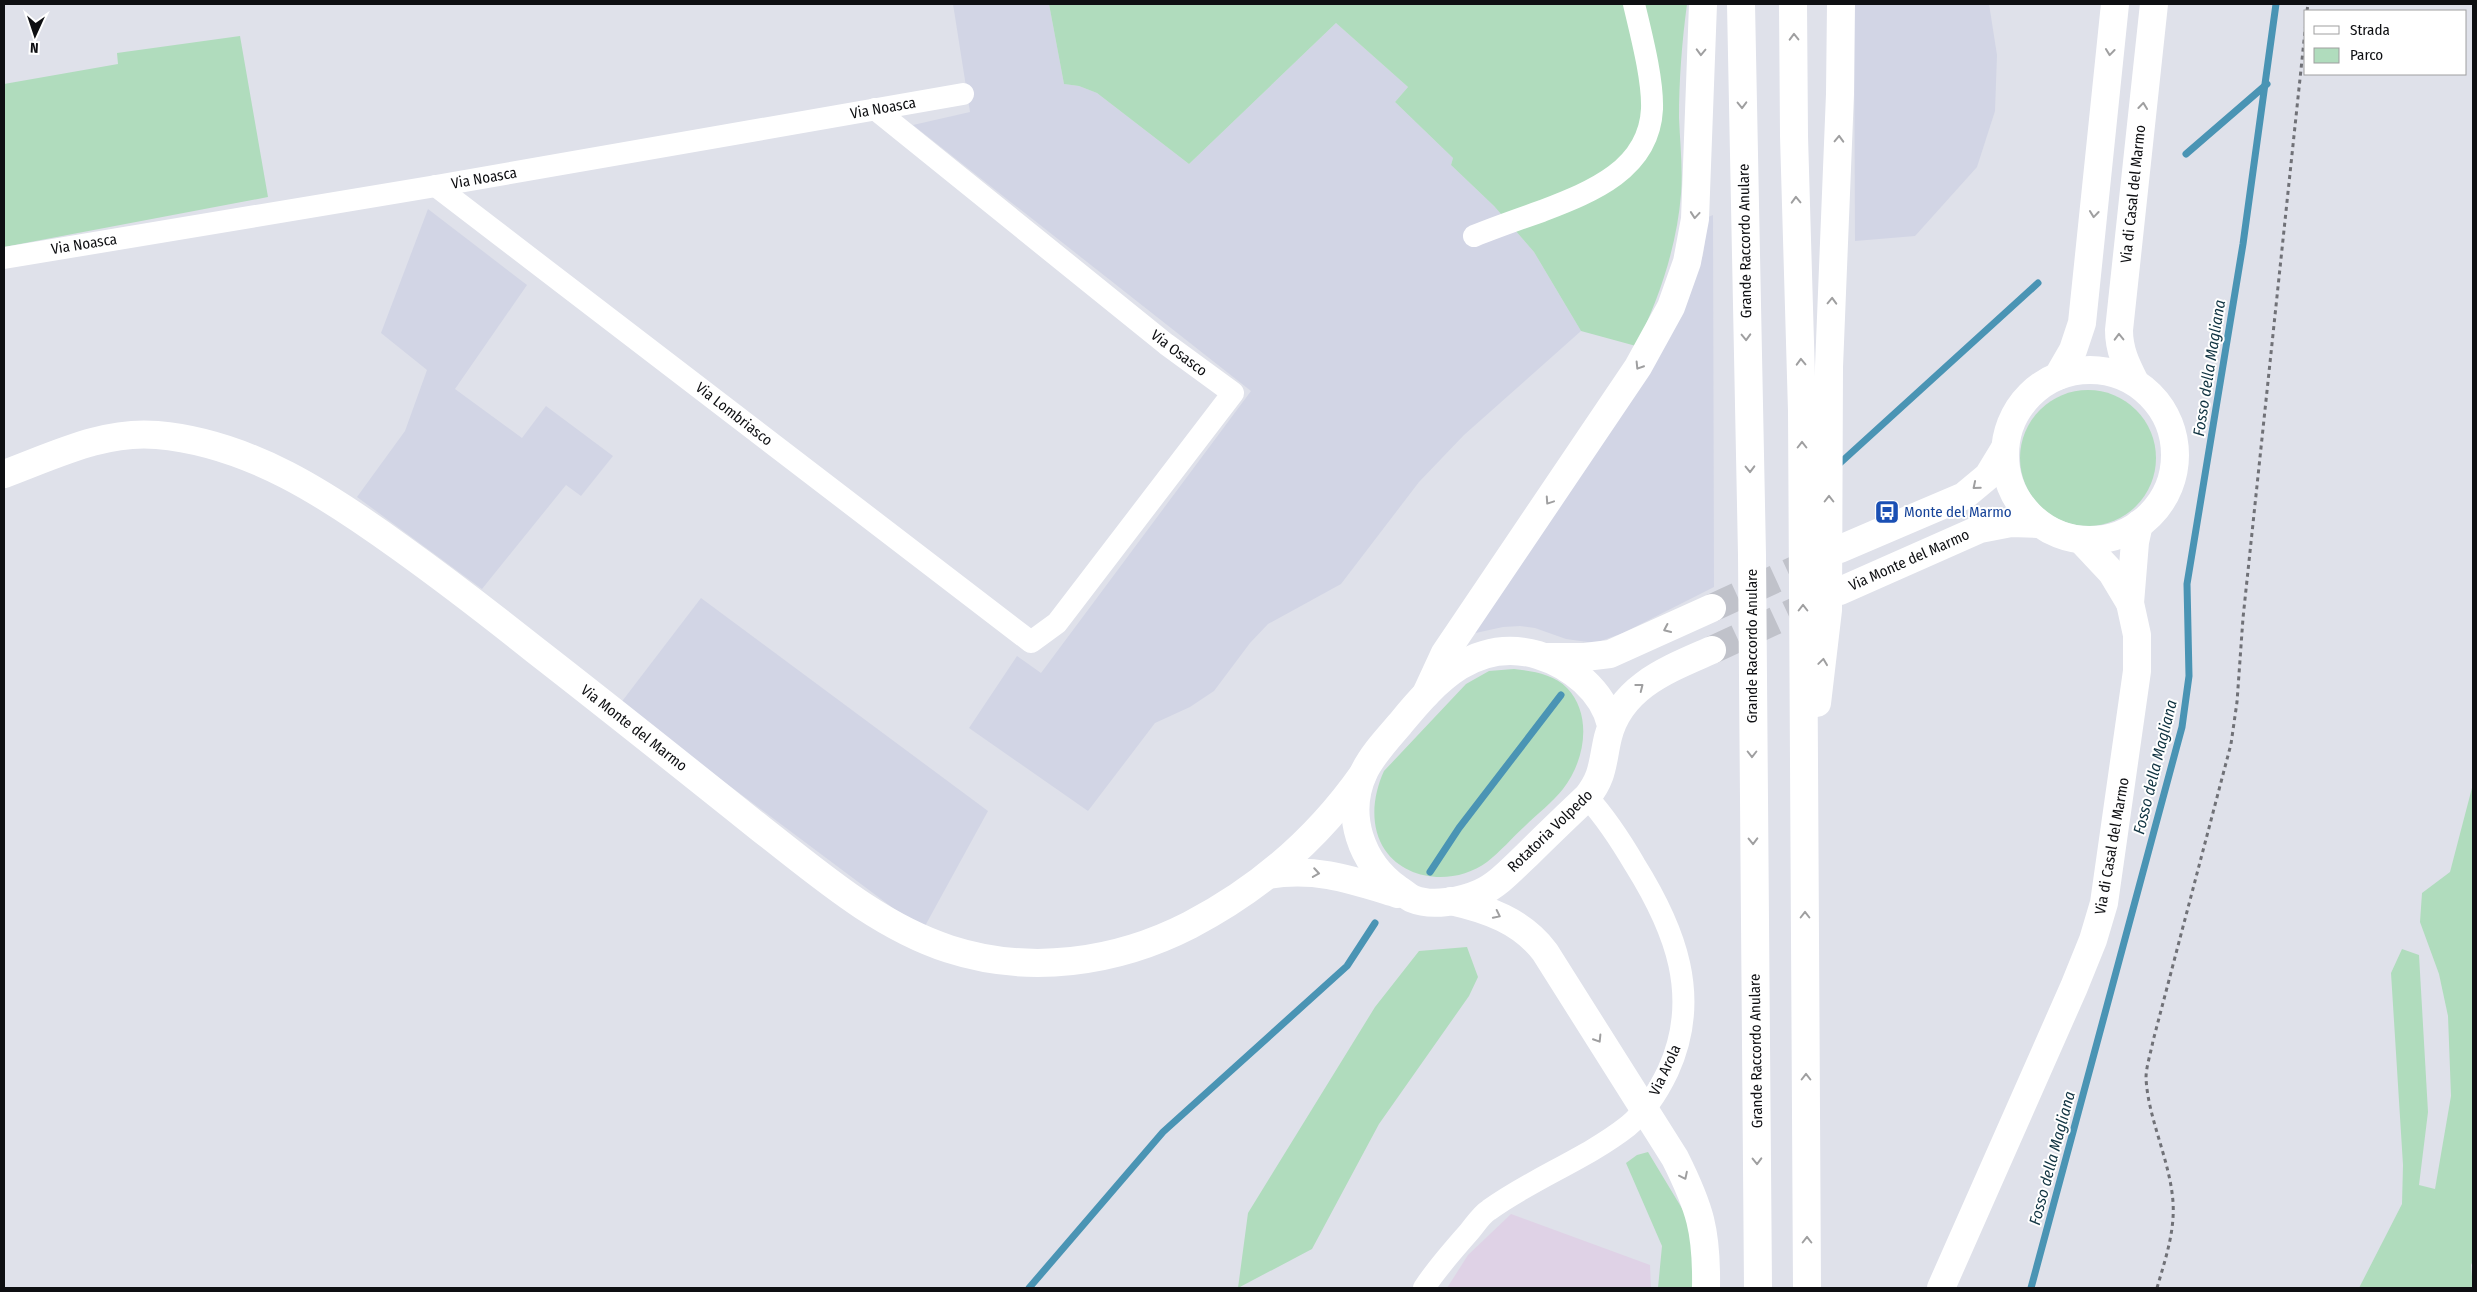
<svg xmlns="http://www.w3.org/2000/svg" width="2477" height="1292" viewBox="0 0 2477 1292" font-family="'Fira Sans Condensed',sans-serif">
<rect width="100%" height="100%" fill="#dfe1ea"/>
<!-- commercial -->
<polygon fill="#dfd2e6" points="1511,1214 1650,1265 1651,1288 1447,1288 1468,1255"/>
<!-- built -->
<g fill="#d2d5e5">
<polygon points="953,4 1049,4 1064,84 1079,86 1097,93 1189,164 1336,23 1408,87 1395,102 1453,158 1451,165 1494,206 1534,252 1581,331 1464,435 1419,482 1341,584 1268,624 1250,643 1214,691 1190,707 1155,723 1088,811 969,728 1017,656 1041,673 1251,391 913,125 970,112"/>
<polygon points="1854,4 1989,4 1997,55 1995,111 1977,167 1915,236 1855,241"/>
<polygon points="428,209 527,285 455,389 522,438 546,406 613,456 581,496 566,485 482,589 357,497 405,431 427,370 381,333"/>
<polygon points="1713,215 1714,587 1623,633 1595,643 1566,639 1535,628 1520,626 1503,627 1471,634 1681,317 1703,255 1708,217"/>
<polygon points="701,598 988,811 925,926 901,914 620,704"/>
</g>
<!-- green -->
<g fill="#b0dcbd">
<path d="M1049 4H1687C1682 41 1679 80 1679 118 1680 143 1683 169 1681 194 1677 246 1659 299 1636 346L1581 331 1534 252 1494 206 1451 165 1453 158 1395 102 1408 87 1336 23 1189 164 1097 93 1079 86 1064 84Z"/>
<polygon points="240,36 268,197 4,247 4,84 118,64 117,53"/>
<circle cx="2088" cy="458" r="68"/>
<path d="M1514 669C1531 671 1554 674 1567 688 1593 715 1585 761 1563 789 1553 802 1537 814 1525 826 1513 837 1500 852 1487 862 1456 885 1407 882 1385 850 1369 826 1373 795 1384 771L1466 684 1489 671Z"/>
<polygon points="2473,784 2473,1261 2471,1265 2473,1288 2359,1288 2402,1204 2403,1165 2391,973 2402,949 2419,955 2428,1112 2419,1185 2435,1189 2451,1096 2448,1016 2439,974 2420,922 2422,893 2450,872"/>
<polygon points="1467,947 1478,977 1469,996 1379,1124 1312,1249 1238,1288 1248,1213 1375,1007 1419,951"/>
<polygon points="1648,1152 1698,1235 1696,1288 1658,1288 1662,1246 1626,1163 1637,1155"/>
</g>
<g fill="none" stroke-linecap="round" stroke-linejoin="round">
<!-- stream -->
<g stroke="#4a94b4" stroke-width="7">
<polyline points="2186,154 2267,84"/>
<polyline points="1839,464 2038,283"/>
<polyline points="1430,872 1459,828 1561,695"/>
<polyline points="1029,1288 1163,1132 1347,966 1375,923"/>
<polyline points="2031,1288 2182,727 2189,676 2187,584 2243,244 2276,4"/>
</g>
<!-- secondary-tunnel -->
<g stroke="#c0c2ca" stroke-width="28" stroke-dasharray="28 14" stroke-linecap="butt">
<polyline points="1712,608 1823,557"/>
<polyline points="1712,650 1824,598"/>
</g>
<!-- path -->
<g stroke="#707177" stroke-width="3" stroke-dasharray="4 4" stroke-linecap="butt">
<polyline points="2307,11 2308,4"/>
<path d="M2157 1288C2165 1260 2175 1232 2173 1202 2170 1160 2148 1119 2146 1078 2146 1067 2151 1052 2153 1041L2231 744 2237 702 2243 618 2306 22"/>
</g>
<!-- street -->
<g stroke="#fff" stroke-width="22">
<polyline points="436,186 1031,642 1057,623 1233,393 1166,344 875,109"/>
<path d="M1474 236C1496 227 1519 219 1542 211 1591 192 1649 170 1652 109 1653 79 1641 34 1634 4"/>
<polyline points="4,258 436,186 963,94"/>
<path d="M1424 1288C1437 1268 1453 1250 1469 1232 1475 1225 1481 1215 1489 1210 1533 1178 1586 1159 1628 1126 1646 1111 1658 1092 1668 1071 1702 997 1675 929 1635 865 1621 841 1606 818 1587 797"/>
</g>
<!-- secondary -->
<g stroke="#fff" stroke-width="28">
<circle cx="2090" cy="455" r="85"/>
<polyline points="2058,376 2073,350 2082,323 2115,4"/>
<path d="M2135 382C2126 364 2119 350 2119 330L2154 4"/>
<path d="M4 474C53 456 104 430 157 435 250 443 329 496 401 548 447 581 491 615 535 650 611 709 686 769 761 829 819 874 878 926 949 949 1029 975 1116 963 1190 925 1259 889 1318 838 1363 774"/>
<polyline points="2082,541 2112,573 2130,603"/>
<polyline points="1840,549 1964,496 1988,476 2005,448"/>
<polyline points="1840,591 1980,529 2011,523 2038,524"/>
<polyline points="1546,657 1585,657 1610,654 1712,608"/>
<path d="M1611 725C1603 691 1571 665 1538 655 1476 637 1436 680 1400 724 1387 739 1372 755 1364 772 1344 815 1361 863 1398 889 1403 892 1408 897 1413 899 1432 907 1462 901 1480 893 1498 885 1513 868 1527 855 1547 835 1567 816 1587 797 1604 776 1602 762 1608 737 1621 686 1669 669 1712 650"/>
<path d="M1268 875C1317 867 1352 880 1398 894"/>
<polyline points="1941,1288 2074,987 2093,940 2104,903 2137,671 2137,635 2130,603 2135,542 2139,524"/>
</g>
<!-- highway -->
<g stroke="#fff" stroke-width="28">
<polyline points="1741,4 1752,555 1758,1288"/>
<polyline points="1793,4 1794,136 1802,411 1807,1288"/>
<polyline points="1426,694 1445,653 1638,367 1671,307 1687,262 1695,219 1703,4"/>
<polyline points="1817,703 1828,610 1829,367 1840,94 1841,4"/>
<path d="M1451 901C1487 909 1522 921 1545 952L1675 1158C1700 1208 1707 1231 1706 1288"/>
</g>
</g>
<!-- one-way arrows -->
<defs><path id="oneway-chevron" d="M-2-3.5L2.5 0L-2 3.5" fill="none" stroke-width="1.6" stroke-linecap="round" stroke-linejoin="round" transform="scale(1.25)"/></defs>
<g stroke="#9f9fa0">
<use href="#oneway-chevron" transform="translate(1794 37) rotate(-91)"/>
<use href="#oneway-chevron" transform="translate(1701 52) rotate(92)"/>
<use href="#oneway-chevron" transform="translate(2110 52) rotate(96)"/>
<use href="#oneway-chevron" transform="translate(1742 105) rotate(89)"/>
<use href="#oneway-chevron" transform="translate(2143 106) rotate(-84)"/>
<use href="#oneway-chevron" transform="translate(1839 139) rotate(-88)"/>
<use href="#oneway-chevron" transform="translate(1796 200) rotate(-92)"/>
<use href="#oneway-chevron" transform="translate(2094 214) rotate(96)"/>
<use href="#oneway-chevron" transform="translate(1695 215) rotate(95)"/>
<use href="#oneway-chevron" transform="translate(1832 301) rotate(-88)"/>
<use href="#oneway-chevron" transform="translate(1746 337) rotate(88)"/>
<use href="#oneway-chevron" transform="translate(2119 337) rotate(-91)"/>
<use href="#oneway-chevron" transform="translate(1801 362) rotate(-92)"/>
<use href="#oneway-chevron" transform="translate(1639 366) rotate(122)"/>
<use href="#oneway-chevron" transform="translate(1802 445) rotate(-90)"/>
<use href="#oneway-chevron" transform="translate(1750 469) rotate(89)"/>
<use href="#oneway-chevron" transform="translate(1976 486) rotate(140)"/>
<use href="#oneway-chevron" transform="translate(1829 499) rotate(-90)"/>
<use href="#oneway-chevron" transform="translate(1549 501) rotate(124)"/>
<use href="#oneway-chevron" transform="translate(1803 608) rotate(-90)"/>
<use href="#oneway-chevron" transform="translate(1667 629) rotate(155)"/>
<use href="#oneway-chevron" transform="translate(1823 662) rotate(-82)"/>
<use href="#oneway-chevron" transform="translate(1640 687) rotate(-38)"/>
<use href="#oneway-chevron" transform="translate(1752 754) rotate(90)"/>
<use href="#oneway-chevron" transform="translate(1753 841) rotate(89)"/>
<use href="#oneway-chevron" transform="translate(1316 873) rotate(9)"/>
<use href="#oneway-chevron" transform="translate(1497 915) rotate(26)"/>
<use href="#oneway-chevron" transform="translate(1805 915) rotate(-90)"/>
<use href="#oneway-chevron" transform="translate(1598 1039) rotate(58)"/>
<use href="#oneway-chevron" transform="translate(1806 1077) rotate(-90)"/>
<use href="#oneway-chevron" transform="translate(1757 1161) rotate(89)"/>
<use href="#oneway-chevron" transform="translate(1684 1176) rotate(64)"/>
<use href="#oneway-chevron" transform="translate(1807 1240) rotate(-90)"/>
</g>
<!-- icons -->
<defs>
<symbol id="bus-square" viewBox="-11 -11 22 22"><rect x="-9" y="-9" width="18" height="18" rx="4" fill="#1a4fb4" stroke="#fff"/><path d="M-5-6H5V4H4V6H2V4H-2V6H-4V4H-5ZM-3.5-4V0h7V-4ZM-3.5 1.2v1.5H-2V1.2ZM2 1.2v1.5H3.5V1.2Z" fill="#fff"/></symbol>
</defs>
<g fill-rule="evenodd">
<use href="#bus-square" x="1873" y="498" width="28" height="28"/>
</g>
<g text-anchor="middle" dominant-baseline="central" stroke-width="4" stroke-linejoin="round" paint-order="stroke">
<!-- street labels -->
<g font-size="15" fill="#0e0f12" stroke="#fff">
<text transform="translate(883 108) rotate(-10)">Via Noasca</text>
<text transform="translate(484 178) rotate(-10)">Via Noasca</text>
<text transform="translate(2133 194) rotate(-84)">Via di Casal del Marmo</text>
<text transform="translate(1745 241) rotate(-91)">Grande Raccordo Anulare</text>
<text transform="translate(84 244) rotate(-9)">Via Noasca</text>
<text transform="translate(1179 353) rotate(37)">Via Osasco</text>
<text transform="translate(734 414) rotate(38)">Via Lombriasco</text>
<text transform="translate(1909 560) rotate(-24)">Via Monte del Marmo</text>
<text transform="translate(1752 646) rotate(-90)">Grande Raccordo Anulare</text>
<text transform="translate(634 728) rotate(38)">Via Monte del Marmo</text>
<text transform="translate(1550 831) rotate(-44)">Rotatoria Volpedo</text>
<text transform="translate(2112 846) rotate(-80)">Via di Casal del Marmo</text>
<text transform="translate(1756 1051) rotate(-91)">Grande Raccordo Anulare</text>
<text transform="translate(1665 1070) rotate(-65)">Via Arola</text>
</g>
<!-- transit labels -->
<g font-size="15" fill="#164399" stroke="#fff" text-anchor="start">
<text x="1904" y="512">Monte del Marmo</text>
</g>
<!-- water labels -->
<g font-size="16" font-style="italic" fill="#103341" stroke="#fff">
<text transform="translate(2209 368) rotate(-81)">Fosso della Magliana</text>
<text transform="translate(2155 767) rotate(-76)">Fosso della Magliana</text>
<text transform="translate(2052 1158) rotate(-75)">Fosso della Magliana</text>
</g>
</g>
<!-- border -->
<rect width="2477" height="1292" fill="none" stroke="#0e0f12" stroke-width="10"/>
<!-- legend -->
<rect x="2304" y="10" width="162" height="65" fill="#ffffff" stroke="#9f9fa0"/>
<rect x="2314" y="26" width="25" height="8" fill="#ffffff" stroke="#9f9fa0"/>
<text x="2350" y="35" font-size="15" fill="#0e0f12">Strada</text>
<rect x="2314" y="48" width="25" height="15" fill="#b0dcbd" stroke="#9f9fa0"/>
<text x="2350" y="60" font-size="15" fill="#0e0f12">Parco</text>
<!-- north arrow -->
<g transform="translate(35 35) rotate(183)" stroke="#ffffff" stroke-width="4" paint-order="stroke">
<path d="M0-4L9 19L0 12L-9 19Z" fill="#0e0f12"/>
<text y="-8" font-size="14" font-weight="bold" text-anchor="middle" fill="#0e0f12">N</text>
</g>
</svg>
